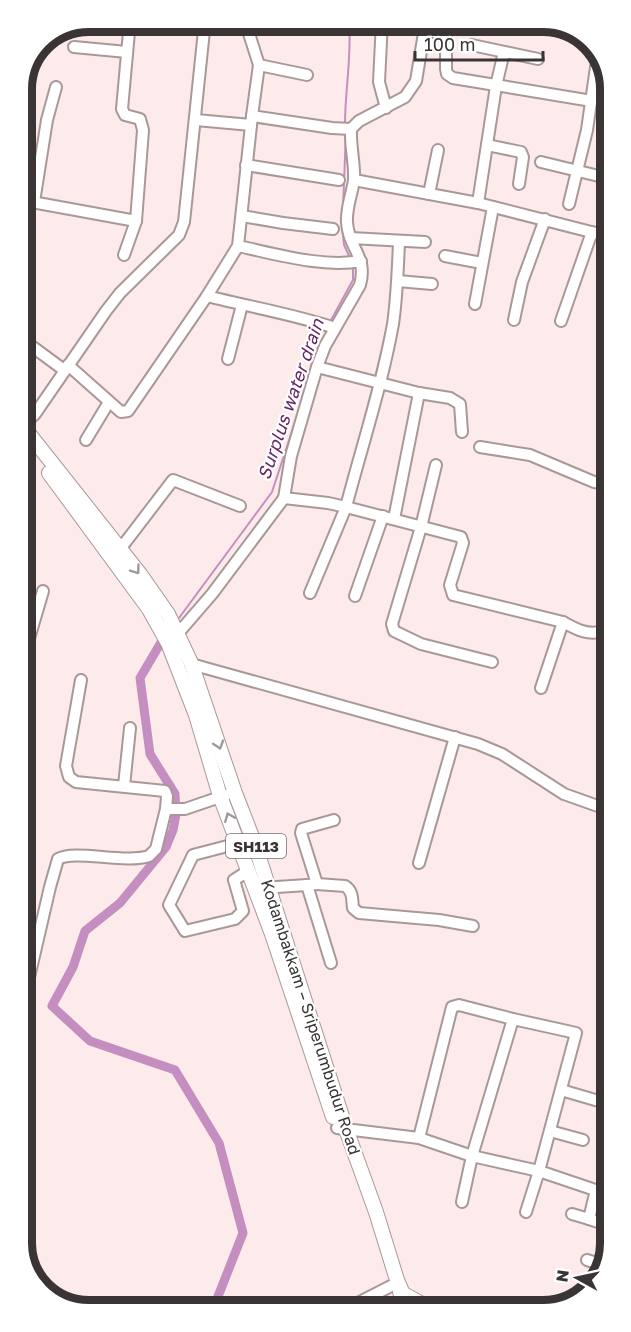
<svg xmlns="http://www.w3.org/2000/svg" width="631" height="1332" viewBox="0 0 631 1332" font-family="'Golos Text',sans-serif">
<rect width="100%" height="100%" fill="#fdebeb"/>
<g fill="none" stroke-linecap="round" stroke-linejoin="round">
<!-- stream -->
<g stroke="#c58ec0" stroke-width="2">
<path d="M345 124C345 89 352 56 349 21"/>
<polyline points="343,208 346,132"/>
<polyline points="342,225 344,245 351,260"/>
<polyline points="330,322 353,280 353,265"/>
<polyline points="179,618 272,492 299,410"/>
</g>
<!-- canal -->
<polyline stroke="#c58ec0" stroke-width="9" points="163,639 140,678 150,754 175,794 176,814 173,830 166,847 120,903 85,931 73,967 52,1006 90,1041 175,1070 219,1143 243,1233 217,1299 208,1310"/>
<defs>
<g id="minor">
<polyline points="245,21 259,65 252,116"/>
<polyline points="382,21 379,82 386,108"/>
<polyline points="543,21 556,24"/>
<polyline points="425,29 440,34 446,38 446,69 447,74 453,78 592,101"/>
<polyline points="472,45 538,59"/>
<polyline points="74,47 127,52"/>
<polyline points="259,65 307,75"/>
<polyline points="196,120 251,125"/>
<polyline points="351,129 359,121 405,97 416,81 426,21"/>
<polyline points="487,145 521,152 523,157 519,184"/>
<polyline points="541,162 607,178"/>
<polyline points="246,165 339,180"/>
<polyline points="354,180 478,203 607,236"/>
<polyline points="429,194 438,150"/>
<polyline points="21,200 136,221"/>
<polyline points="34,202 47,120 56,87"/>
<polyline points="478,203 496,86 504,52"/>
<polyline points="569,204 587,130 596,67"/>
<polyline points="242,216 283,223 333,229"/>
<polyline points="351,238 425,242"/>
<path d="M399 241C398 268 397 296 393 324 382 385 362 446 346 507L461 537 463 543 450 585 453 595 563 622 541 688"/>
<path d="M238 246C276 254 323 268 361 261"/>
<polyline points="124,255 136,221 143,130 140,119 125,115 122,109 130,21"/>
<polyline points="445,256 482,263"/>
<polyline points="398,281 432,284"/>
<path d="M207 296C250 307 293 314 335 328"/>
<polyline points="475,304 493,207"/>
<polyline points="22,307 27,313 22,322"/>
<polyline points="514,320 522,282 545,219"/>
<polyline points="561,321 592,232"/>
<polyline points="22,339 64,370"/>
<polyline points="228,359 242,305"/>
<polyline points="68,365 121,412 128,411 207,296 238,246 252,116 332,128 351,129"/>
<polyline points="317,367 419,393 450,398 460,404 462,432"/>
<polyline points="22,426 35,414 106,311 120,293 179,235 184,222 205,21"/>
<polyline points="86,440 109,402"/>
<polyline points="480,447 530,455 594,482 608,484"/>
<polyline points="436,465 421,527 392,624 394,631 421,644 492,662"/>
<polyline points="284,498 328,503 346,507 310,593"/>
<polyline points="394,519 419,393"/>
<polyline points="121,548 173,480 240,506"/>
<polyline points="355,596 383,516"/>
<path d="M563 622C576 629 588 636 603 631L608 617"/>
<path d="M174 638 212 594 284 498 291 456 317 367 325 346 360 285C368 256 348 248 347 222 346 208 352 194 354 180 355 163 350 146 351 129"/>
<polyline points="23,659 43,591"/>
<polyline points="191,664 478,744 502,754 564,794 609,810"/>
<polyline points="23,666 24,669 23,677"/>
<polyline points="81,680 66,766 69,777 76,782 165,791 167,796 166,809"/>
<polyline points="124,786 130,728"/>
<polyline points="239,843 193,855 169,905 185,931 235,919 243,911 234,880 248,871"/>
<polyline points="419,863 455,737"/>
<path d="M317 884 345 886C353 891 352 899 353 908L359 913 439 920 473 926"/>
<polyline points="262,888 307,885"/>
<polyline points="331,963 307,885 317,884 301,833 302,829 334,820"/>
<path d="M24 999 50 887 58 859C74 849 125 864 149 856L156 849 166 809H185L226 795"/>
<polyline points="513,1019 576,1033 539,1171 526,1212"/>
<polyline points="561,1090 609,1104"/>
<polyline points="337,1128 419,1138 472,1156 539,1171 610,1195"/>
<polyline points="550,1131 583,1140"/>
<polyline points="419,1138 452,1007 459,1005 513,1019 472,1156 462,1202"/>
<polyline points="596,1190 589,1219 610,1226"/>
<polyline points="572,1214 589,1219"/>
<polyline points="587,1260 603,1265"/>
<polyline points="595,1285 600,1274"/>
<polyline points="346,1309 391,1286"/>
</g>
<g id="major">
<polyline points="22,425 140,574 168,614 191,663 235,793 254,842 346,1129 376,1212 397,1280 409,1308"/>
<polyline points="49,473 149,609 168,643 196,715 220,796 272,934 333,1117"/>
<polyline points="400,1292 429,1308"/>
</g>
</defs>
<!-- minor casing -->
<use href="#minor" stroke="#a99898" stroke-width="14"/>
<!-- major casing -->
<use href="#major" stroke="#a99898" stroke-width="16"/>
<!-- minor -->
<use href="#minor" stroke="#fff" stroke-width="10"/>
<!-- major -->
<use href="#major" stroke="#fff" stroke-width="14"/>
</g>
<!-- one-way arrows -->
<defs><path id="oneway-chevron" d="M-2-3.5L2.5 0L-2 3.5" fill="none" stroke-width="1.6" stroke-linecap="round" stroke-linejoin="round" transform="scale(1.5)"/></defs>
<g stroke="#9c9a9a">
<use href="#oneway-chevron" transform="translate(136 570) rotate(54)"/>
<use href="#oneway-chevron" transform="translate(219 745) rotate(72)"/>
<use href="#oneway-chevron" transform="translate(229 817) rotate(-112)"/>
</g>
<g text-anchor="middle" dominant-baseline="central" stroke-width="4.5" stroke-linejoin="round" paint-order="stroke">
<!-- shield labels -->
<rect fill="#fff" stroke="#757171" stroke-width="1.5" x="226" y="834" width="60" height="24" rx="4.5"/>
<g font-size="15" font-weight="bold" fill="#3a3434">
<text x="256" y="846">SH113</text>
</g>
<!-- street labels -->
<g font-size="16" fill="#3a3434" stroke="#fff">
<text transform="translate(311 1017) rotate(72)">Kodambakkam – Sriperumbudur Road</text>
</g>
<!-- water labels -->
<g font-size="18" font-style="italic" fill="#672563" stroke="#fff">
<text transform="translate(290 399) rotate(-71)">Surplus water drain</text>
</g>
</g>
<!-- crop -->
<path d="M0 0H631V1332H0ZM89 32H543A57 57 0 0 1 600 89V1243A57 57 0 0 1 543 1300H89A57 57 0 0 1 32 1243V89A57 57 0 0 1 89 32Z" fill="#fff" fill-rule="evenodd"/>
<path fill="none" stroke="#3a3434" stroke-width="8" d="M89 32H543A57 57 0 0 1 600 89V1243A57 57 0 0 1 543 1300H89A57 57 0 0 1 32 1243V89A57 57 0 0 1 89 32Z"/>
<!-- north arrow -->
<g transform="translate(577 1278) rotate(278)" stroke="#ffffff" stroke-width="4.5" paint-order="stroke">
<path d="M0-4.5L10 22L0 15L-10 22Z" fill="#3a3434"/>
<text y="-9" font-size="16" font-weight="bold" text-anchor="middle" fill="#3a3434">N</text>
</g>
<!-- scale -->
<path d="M415 51v9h128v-9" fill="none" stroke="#3a3434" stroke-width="3"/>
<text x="424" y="51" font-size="18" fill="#3a3434" stroke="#ffffff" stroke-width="4.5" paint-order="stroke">100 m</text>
</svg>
